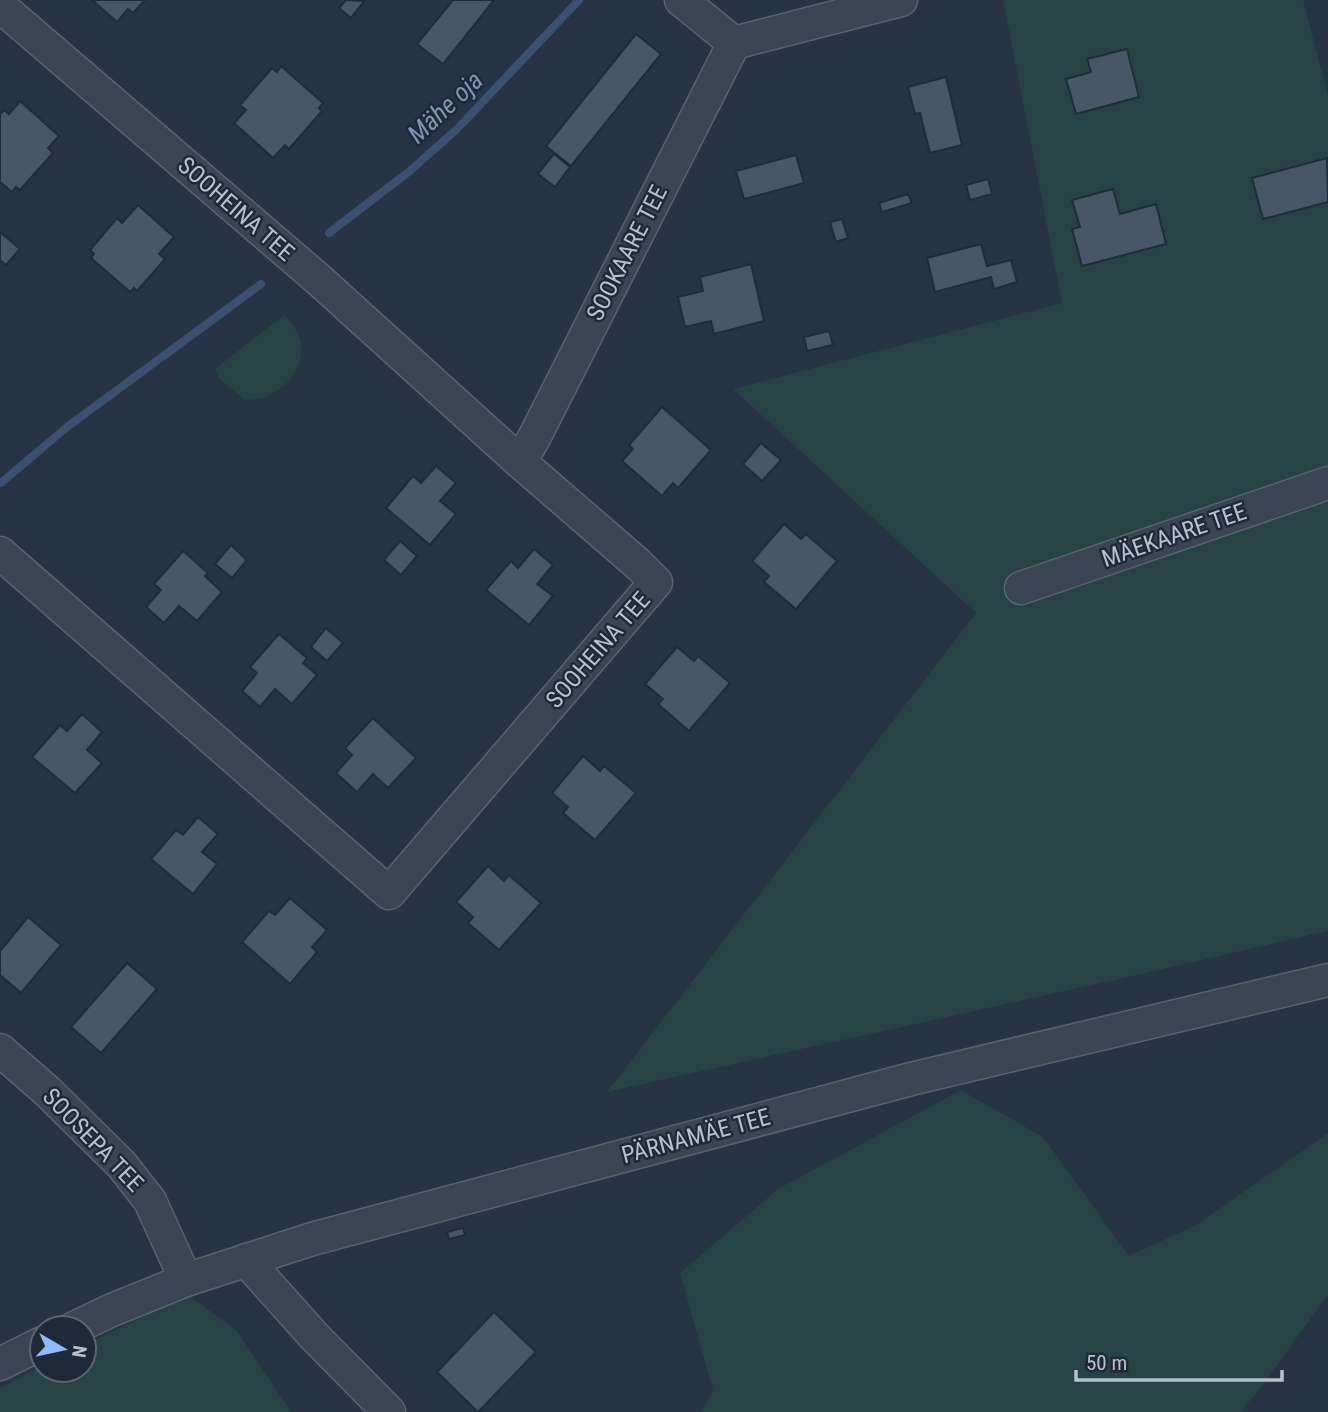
<svg xmlns="http://www.w3.org/2000/svg" width="1328" height="1412" viewBox="0 0 1328 1412" font-family="'Roboto Condensed',sans-serif">
<rect width="100%" height="100%" fill="#263445"/>
<!-- green -->
<g fill="#284345">
<polygon points="1003,0 1303,0 1328,95 1328,931 1115,980 607,1092 976,613 733,389 1062,303"/>
<path d="M284 315C288 319 293 323 295 328 311 355 294 385 267 396 260 399 252 399 245 400L219 378 215 369Z"/>
<polygon points="961,1090 1043,1137 1129,1256 1196,1225 1328,1133 1328,1295 1255,1395 1240,1412 701,1412 713,1391 680,1273 778,1189"/>
<polygon points="188,1295 236,1330 291,1412 0,1412 0,1388 42,1366 42,1370 84,1370 84,1345"/>
</g>
<g fill="none" stroke-linecap="round" stroke-linejoin="round">
<!-- stream -->
<g stroke="#3b516e" stroke-width="8">
<polyline points="329,233 411,170 457,129 579,0"/>
<polyline points="1,483 67,427 261,284"/>
</g>
</g>
<!-- building -->
<g fill="#485669" stroke="#212c3b" stroke-width="2">
<polygon points="92,0 145,0 133,13 128,9 117,22"/>
<polygon points="346,0 364,1 351,18 339,8"/>
<polygon points="453,0 494,0 443,64 417,44"/>
<polygon points="636,34 661,54 571,166 546,146"/>
<polygon points="1127,49 1139,97 1076,114 1066,79 1091,72 1087,59"/>
<polygon points="281,66 323,103 319,108 322,111 289,149 285,145 273,158 234,123 246,110 240,105 272,68 277,72"/>
<polygon points="946,77 962,145 930,153 920,113 915,114 908,87"/>
<polygon points="20,101 59,136 48,148 53,153 20,190 16,187 12,192 0,182 0,114 4,110 9,114"/>
<polygon points="554,154 570,167 555,187 538,174"/>
<polygon points="796,155 804,183 744,199 736,171"/>
<polygon points="1327,158 1328,202 1263,219 1252,178"/>
<polygon points="988,179 992,194 970,200 966,185"/>
<polygon points="1113,189 1120,214 1156,204 1166,244 1082,266 1072,229 1080,227 1072,200"/>
<polygon points="908,194 912,203 882,212 879,203"/>
<polygon points="138,205 174,237 159,254 165,259 137,291 134,288 130,292 91,258 94,254 90,250 117,218 122,223"/>
<polygon points="842,219 848,238 836,242 830,222"/>
<polygon points="0,232 20,249 6,265 0,260"/>
<polygon points="981,244 987,266 1011,260 1017,282 994,289 991,277 935,292 927,258"/>
<polygon points="751,264 764,321 714,334 711,321 685,327 678,297 703,291 700,277"/>
<polygon points="829,331 833,345 807,351 804,337"/>
<polygon points="662,407 711,450 678,488 673,483 662,496 622,461 633,449 629,445"/>
<polygon points="761,443 781,460 762,481 743,464"/>
<polygon points="436,466 456,483 440,501 456,514 430,545 386,508 413,476 421,483"/>
<polygon points="784,524 801,539 806,534 837,561 796,609 764,582 769,576 752,561"/>
<polygon points="400,541 417,556 401,575 384,560"/>
<polygon points="231,545 247,560 232,578 215,564"/>
<polygon points="534,549 553,565 537,584 553,596 529,625 486,590 511,561 518,568"/>
<polygon points="183,551 208,573 205,576 222,592 197,621 179,606 164,623 146,607 161,590 154,584"/>
<polygon points="326,628 343,643 327,661 311,647"/>
<polygon points="279,634 307,658 303,663 317,675 292,704 275,689 260,707 242,691 257,673 250,667"/>
<polygon points="677,647 694,661 698,656 730,683 689,731 658,704 663,699 645,684"/>
<polygon points="82,714 102,732 87,750 102,763 75,793 32,757 60,725 67,731"/>
<polygon points="373,718 416,758 388,788 373,774 357,792 336,773 352,755 345,748"/>
<polygon points="583,756 600,771 604,766 636,793 595,840 563,813 568,807 552,793"/>
<polygon points="198,817 218,834 202,852 217,864 193,894 151,859 176,830 183,835"/>
<polygon points="488,866 504,881 509,875 541,903 499,950 468,923 473,917 456,902"/>
<polygon points="290,898 327,930 312,947 317,952 290,984 242,942 269,911 275,915"/>
<polygon points="28,917 61,945 21,993 0,975 0,951"/>
<polygon points="127,963 157,989 101,1053 71,1027"/>
<polygon points="463,1228 465,1235 449,1239 447,1232"/>
<polygon points="494,1312 536,1352 478,1412 437,1372"/>
</g>
<g fill="none" stroke-linecap="round" stroke-linejoin="round">
<defs>
<g id="street">
<polyline points="681,0 734,43 901,0"/>
<polyline points="0,6 318,279 520,462 639,565 656,582 389,893 0,553"/>
<polyline points="520,462 535,436 734,43"/>
<polyline points="1021,588 1328,483"/>
<polyline points="0,1050 47,1091 122,1165 150,1201 186,1280"/>
<polyline points="246,1260 314,1336 389,1412"/>
<polyline points="74,1328 112,1310 186,1280 312,1239 911,1079 1328,980"/>
<polyline points="0,1364 42,1343"/>
</g>
</defs>
<!-- street casing -->
<use href="#street" stroke="#596371" stroke-width="35"/>
<!-- street -->
<use href="#street" stroke="#3b4654" stroke-width="32"/>
</g>
<g text-anchor="middle" dominant-baseline="central" stroke-width="5" stroke-linejoin="round" paint-order="stroke">
<!-- street labels -->
<g font-size="24" fill="#b8c1cd" stroke="#1f2a39">
<text transform="translate(236 209) rotate(41)">SOOHEINA TEE</text>
<text transform="translate(627 253) rotate(-63)">SOOKAARE TEE</text>
<text transform="translate(1174 535) rotate(-19)">MÄEKAARE TEE</text>
<text transform="translate(598 650) rotate(-49)">SOOHEINA TEE</text>
<text transform="translate(696 1136) rotate(-15)">PÄRNAMÄE TEE</text>
<text transform="translate(93 1140) rotate(46)">SOOSEPA TEE</text>
</g>
<!-- water labels -->
<g font-size="26" font-style="italic" fill="#7e97b6" stroke="#1f2a39">
<text transform="translate(445 107) rotate(-43)">Mähe oja</text>
</g>
</g>
<!-- north arrow -->
<g transform="translate(63 1349) rotate(99)"><circle r="33" fill="#1f2a39" stroke="#5c6674" stroke-width="2"/>
<path d="M0-5L12 26L0 18L-12 26Z" fill="#8ebbfd"/>
<text y="-10" font-size="19" font-weight="bold" text-anchor="middle" fill="#b8c1cd">N</text>
</g>
<!-- scale -->
<path d="M1076 1370v10h206v-10" fill="none" stroke="#b8c1cd" stroke-width="3.5"/>
<text x="1086" y="1370" font-size="21" fill="#b8c1cd" stroke="#1f2a39" stroke-width="5" paint-order="stroke">50 m</text>
</svg>
